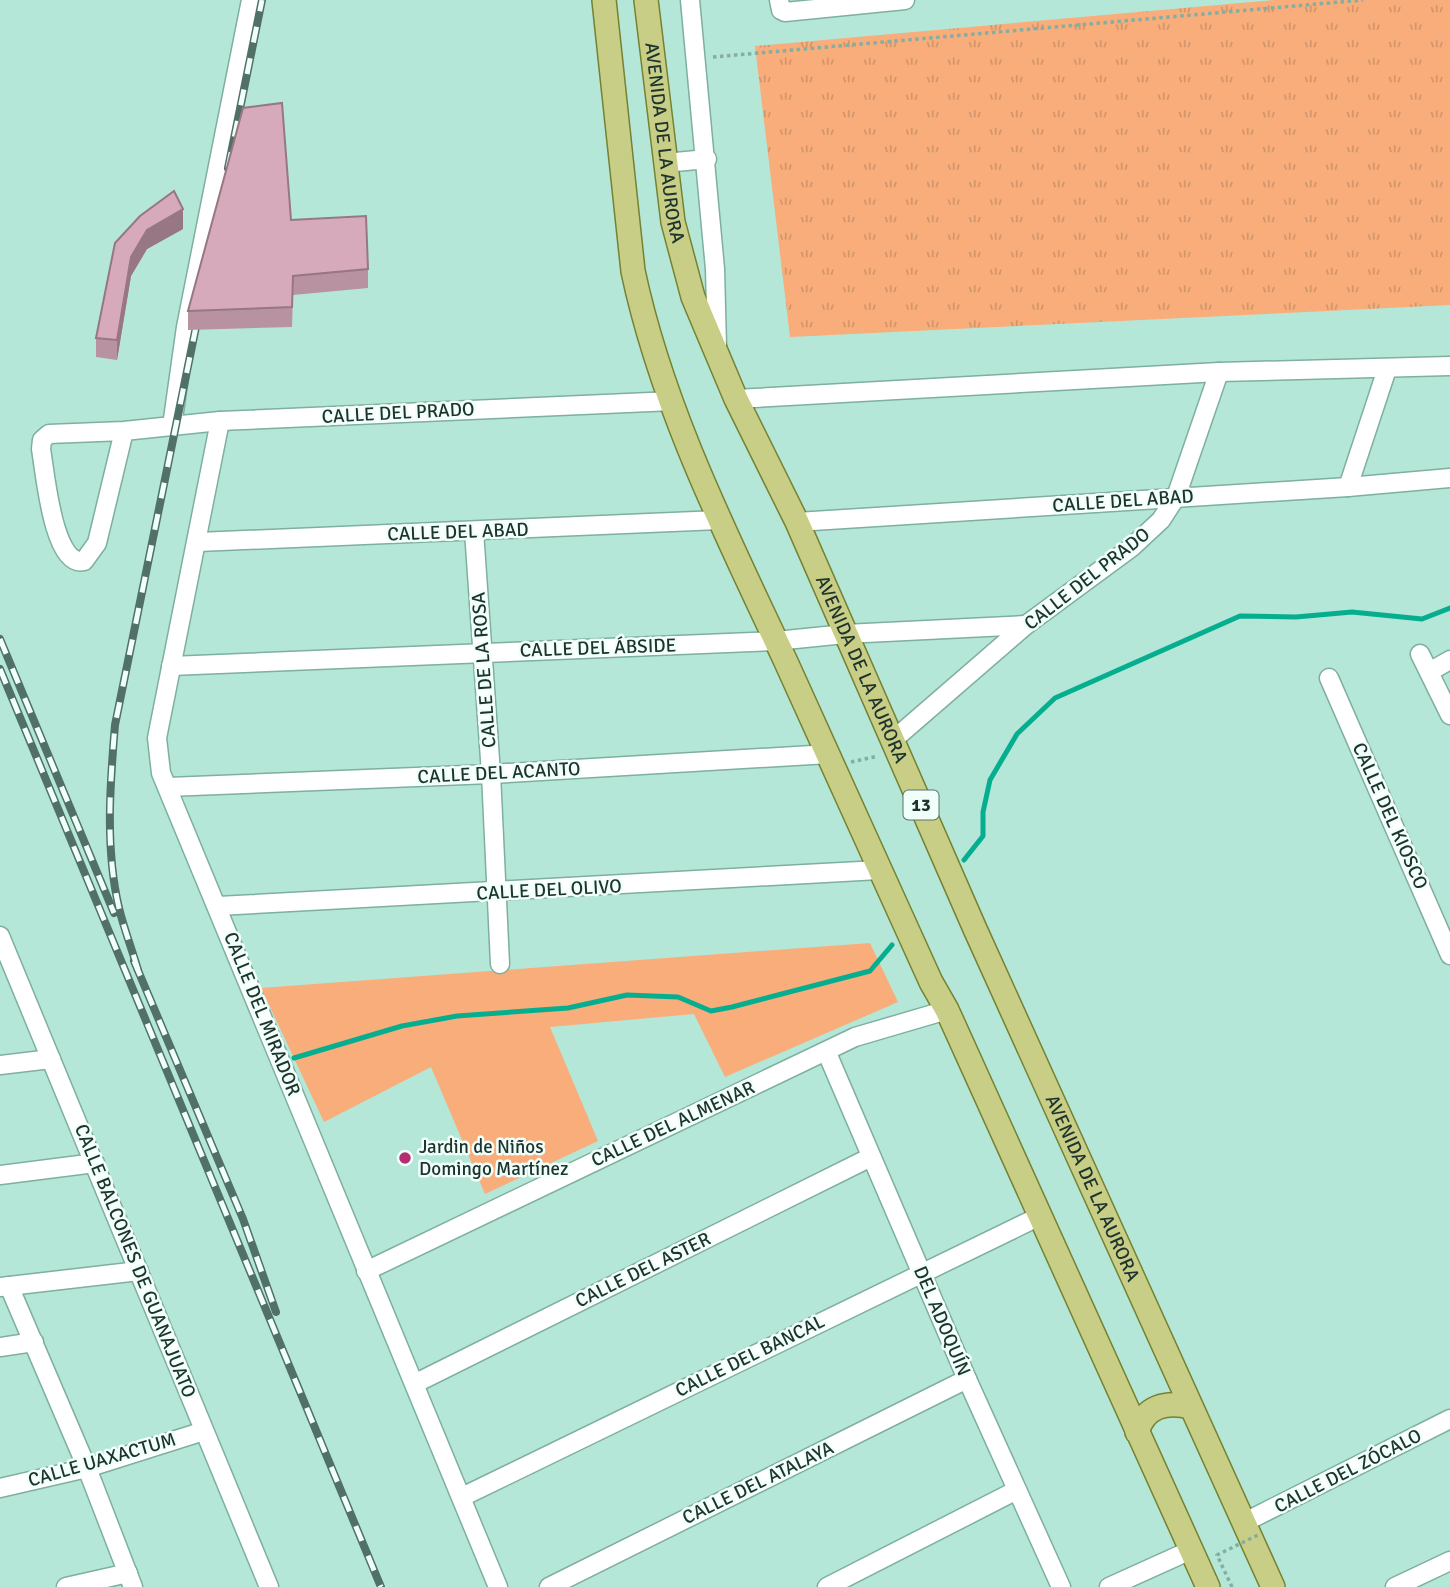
<svg xmlns="http://www.w3.org/2000/svg" width="1450" height="1587" viewBox="0 0 1450 1587" font-family="Signika,sans-serif">
<defs>
<pattern id="grass-tufts" width="24" height="20" patternUnits="userSpaceOnUse" patternTransform="scale(1.75)"><rect width="24" height="20" fill="#f8ad7b"/><path d="M3 7l-1-3M5 7V3M7 7l1-3M15 17l-1-3M17 17v-4M19 17l1-3" fill="none" stroke="#d4956b"/></pattern>
</defs>
<rect width="100%" height="100%" fill="#b4e7d7"/>
<!-- grass -->
<polygon fill="url(#grass-tufts)" points="1274,0 1450,0 1450,305 790,337 755,46"/>
<!-- park -->
<polygon fill="#f8ad7b" points="870,943 898,1002 725,1077 694,1014 550,1027 598,1141 485,1194 431,1067 324,1122 261,988"/>
<g fill="none" stroke-linecap="round" stroke-linejoin="round">
<!-- stream -->
<g stroke="#06ae90" stroke-width="5">
<polyline points="964,860 983,836 983,812 990,780 1017,734 1055,698 1240,616 1296,617 1352,612 1422,619 1450,608"/>
<polyline points="294,1058 402,1026 457,1016 568,1008 627,995 678,997 711,1011 732,1007 870,971 892,945"/>
</g>
<defs>
<g id="minor">
<polyline points="690,0 715,269 717,347"/>
<polyline points="779,0 781,10 785,12 905,0"/>
<polyline points="665,163 707,159"/>
<polyline points="736,399 1219,372 1450,366"/>
<polyline points="220,421 157,738 161,773 498,1587"/>
<polyline points="172,426 186,327 251,0"/>
<path d="M124 431 97 543 84 561C53 568 45 471 41 449L42 440 49 434 124 431 220 421 673 401"/>
<polyline points="1348,487 1387,369"/>
<polyline points="797,522 1348,487 1450,478"/>
<polyline points="474,531 491,774 500,964"/>
<polyline points="198,542 719,520"/>
<polyline points="1420,654 1450,715"/>
<polyline points="171,666 776,641 845,634 1026,625"/>
<polyline points="1429,672 1450,660"/>
<polyline points="1329,678 1450,955"/>
<polyline points="892,741 1026,625 1132,547 1161,520 1176,497 1219,372"/>
<polyline points="168,787 491,774 829,754"/>
<polyline points="218,906 879,870"/>
<polyline points="0,936 269,1587"/>
<polyline points="827,1053 967,1379 1061,1587"/>
<polyline points="0,1065 51,1059"/>
<polyline points="0,1175 95,1163"/>
<polyline points="366,1271 855,1037 947,1010"/>
<polyline points="9,1286 87,1468 133,1587"/>
<polyline points="0,1287 139,1271"/>
<polyline points="0,1347 34,1342"/>
<polyline points="416,1383 871,1157"/>
<polyline points="0,1488 87,1468 204,1431"/>
<polyline points="462,1497 1038,1217"/>
<polyline points="1245,1522 1450,1419"/>
<polyline points="66,1587 128,1573"/>
<polyline points="549,1587 967,1379"/>
<polyline points="827,1587 1017,1490"/>
<polyline points="1109,1587 1191,1550"/>
<polyline points="1395,1587 1450,1561"/>
</g>
<g id="major">
<path d="M604 0 633 271C662 408 727 536 786 662 835 768 882 876 931 982L947 1010 1208 1587"/>
<path id="s1" d="M646 0 673 222 693 297 736 399 797 522 975 929 1273 1587"/>
<path d="M1137 1432C1145 1406 1166 1401 1191 1407"/>
</g>
</defs>
<!-- minor casing -->
<use href="#minor" stroke="#7eafa0" stroke-width="21"/>
<!-- major casing -->
<use href="#major" stroke="#748232" stroke-width="26"/>
<!-- path -->
<g stroke="#85aea2" stroke-width="3.5" stroke-dasharray="3.5 3.5" stroke-linecap="butt">
<polyline points="713,57 1363,0"/>
<polyline points="851,762 878,756"/>
</g>
<!-- minor -->
<use href="#minor" stroke="#fff" stroke-width="18"/>
<!-- major -->
<use href="#major" stroke="#c8ce86" stroke-width="23"/>
<defs>
<g id="rail">
<polyline points="228,168 262,0"/>
<polyline points="0,639 114,913"/>
<polyline points="0,669 381,1587"/>
<polyline points="134,961 243,1219 276,1312"/>
<path d="M138 970C132 949 124 929 119 908 105 848 110 784 115 725L199 312"/>
</g>
</defs>
<!-- rail casing -->
<use href="#rail" stroke="#517067" stroke-width="8"/>
<!-- rail -->
<use href="#rail" stroke="#f0fffa" stroke-width="5" stroke-dasharray="16" stroke-linecap="butt"/>
<!-- path-bridge -->
<polyline stroke="#85aea2" stroke-width="3.5" stroke-dasharray="3.5 3.5" stroke-linecap="butt" points="1232,1587 1217,1555 1260,1534"/>
</g>
<!-- wall -->
<g fill="#b992a1">
<polygon points="291,220 368,269 368,288 293,295 292,327 188,330 188,311"/>
<polygon points="183,229 147,249 131,276 117,360 96,357 96,338 115,243"/>
</g>
<!-- shaded-wall -->
<polygon fill="#967783" points="183,209 183,229 147,249 131,276 117,360 117,340 131,257 147,230"/>
<!-- building -->
<g fill="#d7aabb" stroke="#967783" stroke-width="2">
<polygon points="282,103 291,220 366,216 368,269 293,276 292,307 188,311 243,108"/>
<polygon points="174,191 183,209 147,230 131,257 117,340 96,338 115,243 140,216"/>
</g>
<!-- markers -->
<circle fill="#b42e71" stroke="#f0fffa" stroke-width="2.5" cx="405" cy="1158" r="7"/>
<g text-anchor="middle" dominant-baseline="central" stroke-width="5" stroke-linejoin="round" paint-order="stroke">
<!-- shield labels -->
<rect fill="#f0fffa" stroke="#5d706a" stroke-width="2" x="903.5" y="790.5" width="35" height="29" rx="5"/>
<g font-size="18" font-weight="bold" fill="#1e332d">
<text x="921" y="805">13</text>
</g>
<!-- street labels -->
<g font-size="19" fill="#1e332d" stroke="#f0fffa">
<text stroke="none"><textPath href="#s1" startOffset="144">AVENIDA DE LA AURORA</textPath></text>
<text transform="translate(398 413) rotate(-3)">CALLE DEL PRADO</text>
<text transform="translate(1123 501) rotate(-4)">CALLE DEL ABAD</text>
<text transform="translate(458 532) rotate(-2)">CALLE DEL ABAD</text>
<text transform="translate(1087 579) rotate(-38)">CALLE DEL PRADO</text>
<text transform="translate(598 648) rotate(-2)">CALLE DEL ÁBSIDE</text>
<text transform="translate(484 670) rotate(-94)">CALLE DE LA ROSA</text>
<text stroke="none"><textPath href="#s1" startOffset="710">AVENIDA DE LA AURORA</textPath></text>
<text transform="translate(499 773) rotate(-3)">CALLE DEL ACANTO</text>
<text transform="translate(1390 816) rotate(66)">CALLE DEL KIOSCO</text>
<text transform="translate(549 890) rotate(-3)">CALLE DEL OLIVO</text>
<text transform="translate(262 1014) rotate(68)">CALLE DEL MIRADOR</text>
<text transform="translate(673 1124) rotate(-25)">CALLE DEL ALMENAR</text>
<text stroke="none"><textPath href="#s1" startOffset="1278">AVENIDA DE LA AURORA</textPath></text>
<text transform="translate(135 1261) rotate(68)">CALLE BALCONES DE GUANAJUATO</text>
<text transform="translate(643 1270) rotate(-26)">CALLE DEL ASTER</text>
<text transform="translate(942 1321) rotate(67)">DEL ADOQUÍN</text>
<text transform="translate(750 1356) rotate(-26)">CALLE DEL BANCAL</text>
<text transform="translate(102 1460) rotate(-16)">CALLE UAXACTUM</text>
<text transform="translate(1348 1471) rotate(-27)">CALLE DEL ZÓCALO</text>
<text transform="translate(758 1483) rotate(-26)">CALLE DEL ATALAYA</text>
</g>
<!-- poi labels -->
<g font-size="19" fill="#1e332d" stroke="#f0fffa" text-anchor="start">
<text x="419" y="1147">Jardin de Niños<tspan x="419" dy="22">Domingo Martínez</tspan></text>
</g>
</g>
</svg>
